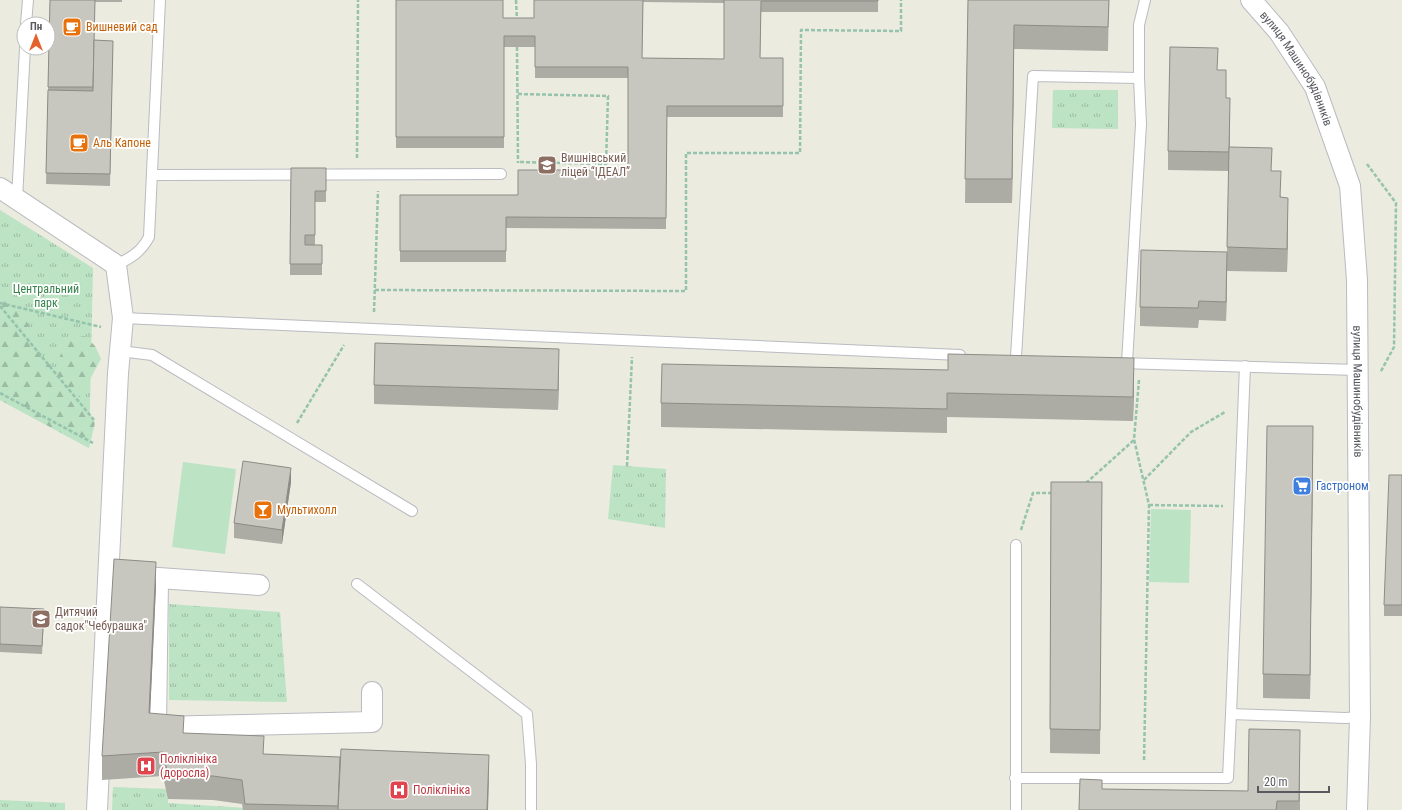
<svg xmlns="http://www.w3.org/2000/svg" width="1402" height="810" viewBox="0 0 1402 810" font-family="'Roboto Condensed',sans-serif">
<defs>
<pattern id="grass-tufts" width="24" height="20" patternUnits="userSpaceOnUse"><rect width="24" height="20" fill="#bce3c4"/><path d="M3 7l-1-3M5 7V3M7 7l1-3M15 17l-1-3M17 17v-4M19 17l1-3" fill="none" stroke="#9cbba3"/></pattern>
<pattern id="forest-firs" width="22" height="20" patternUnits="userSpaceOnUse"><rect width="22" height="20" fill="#bce3c4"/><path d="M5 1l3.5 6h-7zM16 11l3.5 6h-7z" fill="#9cbba3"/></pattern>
</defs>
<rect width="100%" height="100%" fill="#ebebdf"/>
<!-- grass -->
<g fill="url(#grass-tufts)">
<polygon points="1053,90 1118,90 1118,129 1052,128"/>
<polygon points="0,210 93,268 89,448 0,400"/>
<polygon points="613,465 666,469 665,528 608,519"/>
<polygon points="169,604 280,612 287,702 169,700"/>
<polygon points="113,787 168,789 168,803 246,808 246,810 112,810"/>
<polygon points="0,800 65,803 65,810 0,810"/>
</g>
<!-- forest -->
<polygon fill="url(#forest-firs)" points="0,293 16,298 44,359 56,371 60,356 69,339 85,336 95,346 101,359 89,381 78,393 95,423 89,448 0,400"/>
<!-- pitch -->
<g fill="#bce3c4">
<polygon points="183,462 236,469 225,554 172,547"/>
<polygon points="1151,509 1191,510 1189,583 1149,582"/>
</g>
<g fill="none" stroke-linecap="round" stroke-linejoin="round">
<defs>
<g id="lane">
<polyline points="26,24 28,0"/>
<polyline points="152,175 501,174"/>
<polyline points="17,199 25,48"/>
<path d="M116 265C131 258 141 252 149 237L160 0"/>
<polyline points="123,318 960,355"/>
<polyline points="120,351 152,355 412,511"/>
<polyline points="1016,357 1033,76 1139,78 1139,25 1145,0"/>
<polyline points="1120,363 1358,370"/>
<polyline points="1127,363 1141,124 1139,78"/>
<polyline points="1016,545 1016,810"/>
<polyline points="357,584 527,714 531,764 531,810"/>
<polyline points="1231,714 1245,366"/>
<polyline points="1015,778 1228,778 1231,714 1345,718 1360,717"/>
</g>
<g id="street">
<path id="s1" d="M1251 0 1279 32 1315 87 1350 186 1357 280 1360 717 1357 810"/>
<polyline points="0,188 116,265 123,318 118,373 97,810"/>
<polyline points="144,577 259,585"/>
<polyline points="158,579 156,727 372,722 372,692"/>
</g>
</defs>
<!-- lane casing -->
<use href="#lane" stroke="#babbc1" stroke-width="12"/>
<!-- street casing -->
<use href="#street" stroke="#babbc1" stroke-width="22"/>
<!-- path -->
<g stroke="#95c3ac" stroke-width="2.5" stroke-dasharray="4 2" stroke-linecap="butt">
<polyline points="516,0 517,21"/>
<polyline points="517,47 518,163"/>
<polyline points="518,94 608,96 606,164 519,162"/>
<polyline points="357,158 358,0"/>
<polyline points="1367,164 1396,203 1394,347 1380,373"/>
<polyline points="375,290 686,291 686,153 800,153 801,30 901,31 901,0"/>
<polyline points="0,303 101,327"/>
<polyline points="0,306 94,420"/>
<polyline points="374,312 378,191"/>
<polyline points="1139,380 1134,439 1149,505 1144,761"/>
<polyline points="0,393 93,443"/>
<polyline points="297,423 344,345"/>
<polyline points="627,466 632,357"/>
<polyline points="1144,480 1191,432 1225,412"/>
<polyline points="1086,483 1134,440"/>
<polyline points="1149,505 1223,506"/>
<polyline points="1021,530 1033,493 1055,493"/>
</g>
<!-- lane -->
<use href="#lane" stroke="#fff" stroke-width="10"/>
<!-- street -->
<use href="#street" stroke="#fff" stroke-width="20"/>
</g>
<!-- wall -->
<g fill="#acaba4" fill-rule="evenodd">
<polygon points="50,0 122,0 122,2 95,2 94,40 113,41 110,186 46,184"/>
<path d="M396 0 503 18H534V0H878V12H761L760 58H783V117H667L666 229 506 228V262H400V195H518L628 170V78H535V47H504V148H396ZM643 2 724 3V59L642 58Z"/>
<polygon points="968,0 1109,0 1108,51 1014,49 1012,203 965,203"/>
<polygon points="1218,70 1226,98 1230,117 1230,147 1272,171 1281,197 1288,222 1287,272 1227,271 1226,321 1199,320 1198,328 1140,326 1140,307 1227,252 1229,171 1168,170 1168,151"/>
<polygon points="291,168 326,168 326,202 315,202 315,245 322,245 322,275 290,275"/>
<polygon points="559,368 558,410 374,404 374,385"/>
<polygon points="1134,382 1133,421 947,417 947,433 661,427 661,403"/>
<polygon points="1313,450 1310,699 1263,698 1263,674"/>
<polygon points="1402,475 1402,616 1384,616 1384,605"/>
<polygon points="291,482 282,544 234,538 234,523"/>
<polygon points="1051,482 1102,482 1100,754 1050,753"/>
<polygon points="156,586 150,714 184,733 264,754 489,769 488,810 243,810 242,804 213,800 168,799 163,776 102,780 102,756"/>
<polygon points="0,607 44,617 42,654 0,652"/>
<polygon points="1300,754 1300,810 1079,810 1102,789 1248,791"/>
</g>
<!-- shaded-wall -->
<g fill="#8c8b86">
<polygon points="1014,25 1014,49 1012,203 1012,179"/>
<polygon points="1288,198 1288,222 1287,272 1287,249"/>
<polygon points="1227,252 1227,271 1226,321 1226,302"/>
<polygon points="559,349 559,368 558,410 558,390"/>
<polygon points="1134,358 1134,382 1133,421 1133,397"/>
<polygon points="1313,426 1313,450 1310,699 1310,675"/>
<polygon points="291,468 291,482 282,544 282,530"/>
<polygon points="156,562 156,586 149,737 149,713"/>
<polygon points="489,755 488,810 487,810"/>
</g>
<!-- building -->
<g fill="#c8c7bf" stroke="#8c8b86">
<polygon points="50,0 95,0 93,87 48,87"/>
<polygon points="396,0 503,0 503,18 534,18 534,0 643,0 642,58 724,59 724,0 878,0 878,1 761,1 760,58 783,58 783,106 667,106 666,218 506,217 506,251 400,251 400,195 518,195 518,170 628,170 628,67 535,67 535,36 504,36 504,137 396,137"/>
<polygon points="968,0 1109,0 1108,27 1014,25 1012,179 965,179"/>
<polygon points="94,40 113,41 110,174 46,173 48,90 93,91"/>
<polygon points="1170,47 1218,48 1217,70 1226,70 1226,98 1230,98 1229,152 1168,151"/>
<polygon points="1229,147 1272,148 1271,171 1281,171 1280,197 1288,198 1287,249 1227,247"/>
<polygon points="291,168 326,168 326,191 315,191 315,235 305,235 305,245 322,245 322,264 290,264"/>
<polygon points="1141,250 1227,252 1226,302 1199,301 1198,308 1140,307"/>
<polygon points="375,343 559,349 558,390 374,385"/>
<polygon points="948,354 1134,358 1133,397 947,393 947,409 661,403 662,364 948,370"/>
<polygon points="1267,426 1313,426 1310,675 1263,674"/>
<polygon points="243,461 291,468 282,530 234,523"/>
<polygon points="1389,475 1402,475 1402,605 1384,605"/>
<polygon points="1051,482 1102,482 1100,730 1050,729"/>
<polygon points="114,559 156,562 149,713 184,716 183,733 264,736 263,754 340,757 338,806 245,804 242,780 213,776 168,775 163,752 102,756"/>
<polygon points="0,607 44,609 42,646 0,644"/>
<polygon points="1249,729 1300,730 1299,801 1277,801 1276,810 1079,810 1080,779 1102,780 1102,789 1248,791"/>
<polygon points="341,749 489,755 487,810 338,810"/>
</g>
<!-- icons -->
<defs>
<symbol id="cafe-square" viewBox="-11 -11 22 22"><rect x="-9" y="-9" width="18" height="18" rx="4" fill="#e8710a" stroke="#fff"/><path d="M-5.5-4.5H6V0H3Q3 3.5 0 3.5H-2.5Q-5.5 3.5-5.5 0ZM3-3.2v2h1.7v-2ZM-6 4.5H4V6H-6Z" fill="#fff"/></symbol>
<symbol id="school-square" viewBox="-11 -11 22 22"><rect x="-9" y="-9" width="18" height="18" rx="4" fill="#8d6e63" stroke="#fff"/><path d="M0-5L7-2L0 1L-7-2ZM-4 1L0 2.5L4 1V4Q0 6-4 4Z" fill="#fff"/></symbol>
<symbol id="supermarket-square" viewBox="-11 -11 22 22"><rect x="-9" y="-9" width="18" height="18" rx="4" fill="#3f7fe0" stroke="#fff"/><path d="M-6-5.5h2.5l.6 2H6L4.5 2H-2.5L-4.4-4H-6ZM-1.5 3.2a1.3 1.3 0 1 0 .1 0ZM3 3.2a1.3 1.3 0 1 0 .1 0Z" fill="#fff"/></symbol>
<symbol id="bar-square" viewBox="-11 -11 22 22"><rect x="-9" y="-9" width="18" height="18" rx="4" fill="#e8710a" stroke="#fff"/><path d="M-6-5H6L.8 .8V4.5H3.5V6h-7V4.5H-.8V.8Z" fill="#fff"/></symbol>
<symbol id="hospital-square" viewBox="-11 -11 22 22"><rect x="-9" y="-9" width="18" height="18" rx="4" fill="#e0444e" stroke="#fff"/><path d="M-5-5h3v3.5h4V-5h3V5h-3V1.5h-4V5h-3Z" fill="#fff"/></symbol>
</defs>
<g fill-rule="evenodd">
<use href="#cafe-square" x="61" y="16" width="22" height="22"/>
<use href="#cafe-square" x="68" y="132" width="22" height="22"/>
<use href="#school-square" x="536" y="154" width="22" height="22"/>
<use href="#supermarket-square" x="1291" y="475" width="22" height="22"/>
<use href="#bar-square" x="252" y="499" width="22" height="22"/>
<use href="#school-square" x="30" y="608" width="22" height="22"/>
<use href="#hospital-square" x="135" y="755" width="22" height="22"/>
<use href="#hospital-square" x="388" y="779" width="22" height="22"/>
</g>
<g text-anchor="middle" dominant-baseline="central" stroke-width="3.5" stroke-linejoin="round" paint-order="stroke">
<!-- food labels -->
<g font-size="12" fill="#c56008" stroke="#fff" text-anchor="start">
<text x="86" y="27">Вишневий сад</text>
<text x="93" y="143">Аль Капоне</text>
<text x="277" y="510">Мультихолл</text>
</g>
<!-- street labels -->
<g font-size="12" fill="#585a60" stroke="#fff">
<text stroke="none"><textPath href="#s1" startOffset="83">вулиця Машинобудівників</textPath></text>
<text stroke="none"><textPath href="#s1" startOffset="419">вулиця Машинобудівників</textPath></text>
</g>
<!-- education labels -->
<g font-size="12" fill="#785e54" stroke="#fff" text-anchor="start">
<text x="561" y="158">Вишнівський<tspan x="561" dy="14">ліцей “ІДЕАЛ”</tspan></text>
<text x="55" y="612">Дитячий<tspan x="55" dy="14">садок"Чебурашка"</tspan></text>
</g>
<!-- park labels -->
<g font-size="12" fill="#36824a" stroke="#fff">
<text x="46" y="289">Центральний<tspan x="46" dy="14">парк</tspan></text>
</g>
<!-- shop labels -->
<g font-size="12" fill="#366cbe" stroke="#fff" text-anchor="start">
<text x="1316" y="486">Гастроном</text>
</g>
<!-- health labels -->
<g font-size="12" fill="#be3a42" stroke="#fff" text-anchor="start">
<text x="160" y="759">Поліклініка<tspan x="160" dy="14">(доросла)</tspan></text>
<text x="413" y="790">Поліклініка</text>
</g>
</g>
<!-- north arrow -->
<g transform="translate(36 36)"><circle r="19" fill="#ffffff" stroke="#bcbdbf"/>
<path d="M0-3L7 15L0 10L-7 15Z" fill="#e4622c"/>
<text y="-6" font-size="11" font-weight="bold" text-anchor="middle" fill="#585a60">Пн</text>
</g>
<!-- scale -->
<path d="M1258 786v6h71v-6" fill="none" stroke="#585a60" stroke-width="2"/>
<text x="1264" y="786" font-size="12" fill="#585a60" stroke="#ffffff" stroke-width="3" paint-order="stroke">20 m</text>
</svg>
